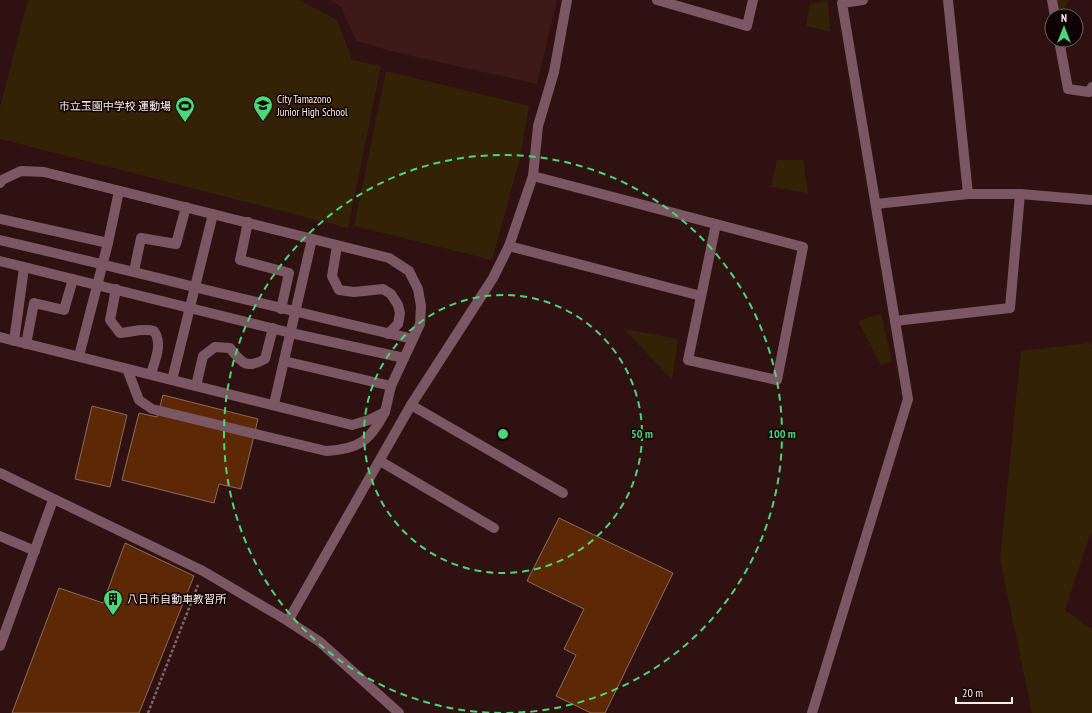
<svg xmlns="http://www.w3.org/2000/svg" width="1092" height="713" viewBox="0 0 1092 713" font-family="'PT Sans Narrow','Noto Sans JP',sans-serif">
<rect width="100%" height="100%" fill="#2e1110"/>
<!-- built -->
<polygon fill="#3d1918" points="330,0 557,0 537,84 398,53 356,41 341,7"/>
<!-- green -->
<g fill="#342206">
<polygon points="28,0 299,0 337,20 352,60 381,66 348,228 0,139 0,107"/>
<polygon points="828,0 830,32 806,26 810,4"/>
<polygon points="1057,0 1069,0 1061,14"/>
<polygon points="386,71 529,106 520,158 492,260 354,226"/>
<polygon points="777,160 803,160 808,193 771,187"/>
<polygon points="881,314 892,362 881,365 858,321"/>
<polygon points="624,329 678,339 672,380"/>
<polygon points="1089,343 1092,345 1092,534 1090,534 1065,610 1092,629 1092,713 1032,713 1000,559 1021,351"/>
</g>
<!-- building -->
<g fill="#5c2805" stroke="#8c6c5b">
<polygon points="163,395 258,419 241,489 219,484 214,503 122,480 139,413 157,417"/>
<polygon points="92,406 127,415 110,487 75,479"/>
<polygon points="559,518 673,573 605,713 591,713 556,696 576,655 564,649 584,609 527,581"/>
<polygon points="125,543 194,576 139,713 12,713 59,588 103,603"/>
</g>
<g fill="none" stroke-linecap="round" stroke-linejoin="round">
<!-- path -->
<polyline stroke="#7f6665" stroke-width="2.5" stroke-dasharray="3 2" stroke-linecap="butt" points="148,713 198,585"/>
<!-- minor -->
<g stroke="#7a5762" stroke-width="10">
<polyline points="657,0 747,26 753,0"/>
<polyline points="948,0 968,194"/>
<polyline points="1052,0 1055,16"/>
<polyline points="1059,40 1068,89 1089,92 1092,87"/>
<polyline points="533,176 803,247 777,380 688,360 716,224"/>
<polyline points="0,183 2,180 21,171 44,172 389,258 409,271 418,289 421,306 420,324 391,386 385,412 369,420 352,425 0,337"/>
<polyline points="876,204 968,194 1020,194 1092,200"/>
<polyline points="0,219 108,243"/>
<polyline points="248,222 240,260 289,273 281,309"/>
<path d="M0 240C138 272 275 308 413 339"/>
<polyline points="337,246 332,276 339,290 354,292 383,289 391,294 398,305 400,313 398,324 388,334"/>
<polyline points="509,246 701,296"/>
<polyline points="0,261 291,333 404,358"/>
<polyline points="134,271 141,238 176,244 186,207"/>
<path d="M116 289 110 320 120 333C132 332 143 328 154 331 163 344 155 360 151 374"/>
<polyline points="895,321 1010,308 1020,194"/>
<polyline points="14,341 24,268"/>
<polyline points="26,344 34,303 64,310 73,279"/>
<polyline points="79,356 108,243 119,191"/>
<polyline points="284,361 391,386"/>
<path d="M127 369 139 400 152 409 326 451C359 449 370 441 385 412"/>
<polyline points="172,380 213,214"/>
<path d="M196 386 203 356 215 347 230 348C242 364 247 369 265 359L273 328"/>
<polyline points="274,404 312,239"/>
<polyline points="411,405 563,493"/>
<polyline points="380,461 494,528"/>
<polyline points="0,473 203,571 288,621 320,642 399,713"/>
<polyline points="0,536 35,551"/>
<polyline points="288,621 411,405 493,278 509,246 533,176 538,126 554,72 567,0"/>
<polyline points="0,646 53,500"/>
<polyline points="812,713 908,399 842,3 863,0"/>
</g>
</g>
<!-- distance rings -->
<g fill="none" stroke="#4cd677" stroke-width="2" stroke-dasharray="7 5">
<circle cx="503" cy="434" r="139"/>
<path d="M501 713A279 279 0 1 1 505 713"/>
</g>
<!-- icons -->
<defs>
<symbol id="school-pin" viewBox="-11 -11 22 30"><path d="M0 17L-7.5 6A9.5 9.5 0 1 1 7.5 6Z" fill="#4cd677" stroke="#0e0303"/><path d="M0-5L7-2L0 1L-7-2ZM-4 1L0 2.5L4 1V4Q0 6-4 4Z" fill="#111"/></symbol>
<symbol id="stadium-pin" viewBox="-11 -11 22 30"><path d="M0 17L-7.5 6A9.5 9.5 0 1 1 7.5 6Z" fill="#4cd677" stroke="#0e0303"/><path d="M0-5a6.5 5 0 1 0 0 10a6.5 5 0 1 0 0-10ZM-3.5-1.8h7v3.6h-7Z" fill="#111"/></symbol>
<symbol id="building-pin" viewBox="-11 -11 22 30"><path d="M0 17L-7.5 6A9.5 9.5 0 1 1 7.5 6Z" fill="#4cd677" stroke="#0e0303"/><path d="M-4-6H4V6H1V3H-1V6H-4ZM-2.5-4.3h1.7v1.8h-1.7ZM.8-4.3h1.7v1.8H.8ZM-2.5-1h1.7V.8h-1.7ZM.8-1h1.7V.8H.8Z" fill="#111"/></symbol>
</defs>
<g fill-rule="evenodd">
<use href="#school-pin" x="252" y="94" width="22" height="30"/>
<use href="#stadium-pin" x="174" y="95" width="22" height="30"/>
<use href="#building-pin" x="102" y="588" width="22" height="30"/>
</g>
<g text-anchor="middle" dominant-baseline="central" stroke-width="3" stroke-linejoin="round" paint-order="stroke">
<!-- poi labels -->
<g font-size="11" fill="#feecea" stroke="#0e0303" text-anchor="start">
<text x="277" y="99">City Tamazono<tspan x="277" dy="13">Junior High School</tspan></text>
<text x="171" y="106" text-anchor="end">市立玉園中学校 運動場</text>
<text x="127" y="599">八日市自動車教習所</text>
</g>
</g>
<circle cx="503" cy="434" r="6" fill="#4cd677" stroke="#0e0303" stroke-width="2"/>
<g font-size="12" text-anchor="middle" font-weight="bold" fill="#4cd677" stroke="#0e0303" stroke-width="3" stroke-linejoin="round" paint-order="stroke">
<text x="642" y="438">50 m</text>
<text x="782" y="438">100 m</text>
</g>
<!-- north arrow -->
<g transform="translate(1064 28)"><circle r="19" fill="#0e0303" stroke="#6e605f"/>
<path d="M0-3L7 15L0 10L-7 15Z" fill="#4cd677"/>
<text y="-6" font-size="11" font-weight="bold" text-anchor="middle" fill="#feecea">N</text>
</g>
<!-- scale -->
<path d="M956 697v6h56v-6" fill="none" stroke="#feecea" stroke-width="2"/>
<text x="962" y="697" font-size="12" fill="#feecea" stroke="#0e0303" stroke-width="3" paint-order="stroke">20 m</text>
</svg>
